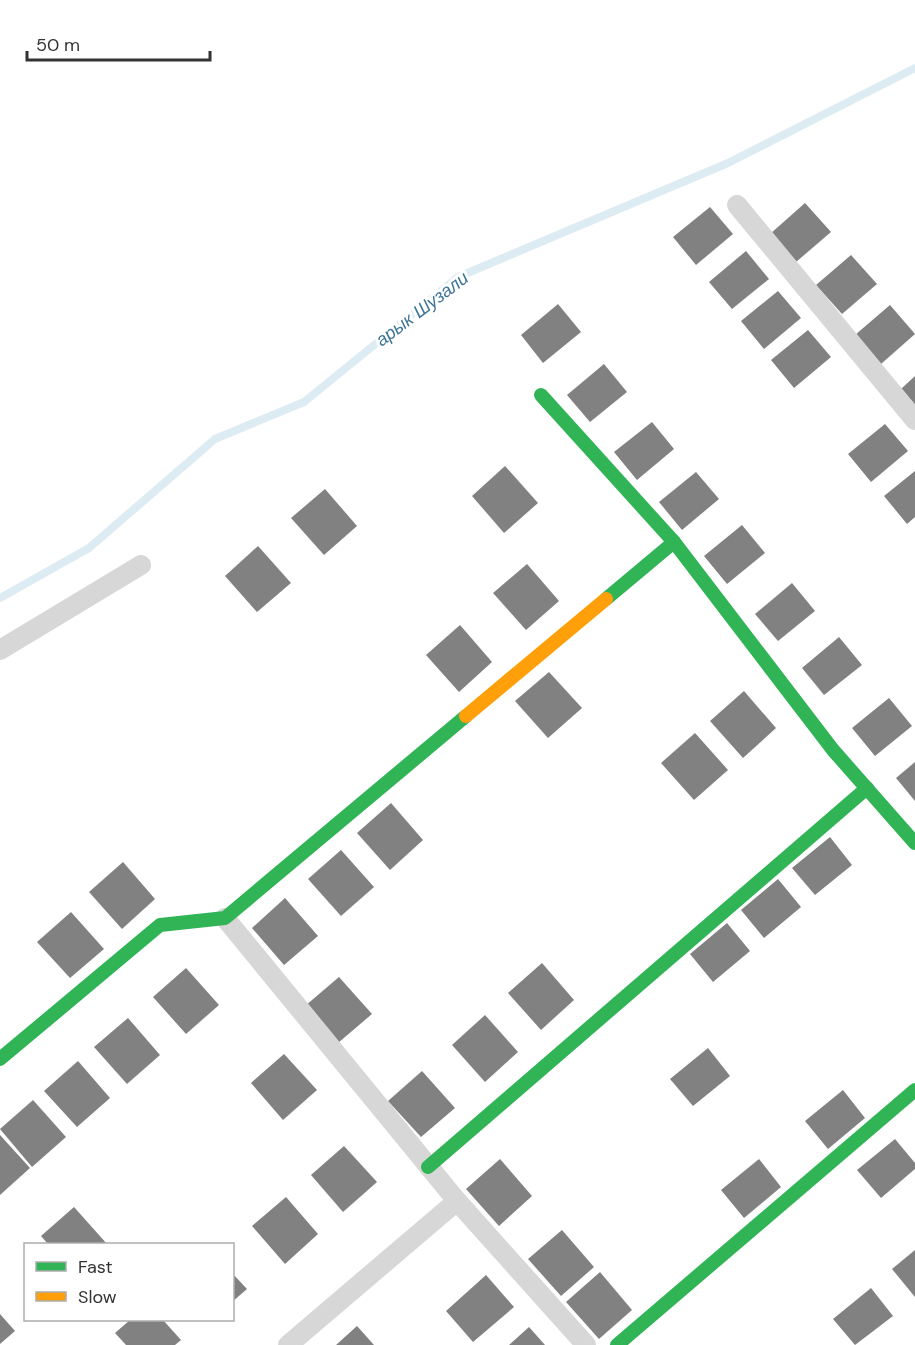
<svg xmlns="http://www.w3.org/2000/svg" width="915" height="1345" viewBox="0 0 915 1345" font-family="'DM Sans',sans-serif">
<rect width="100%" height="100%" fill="#fff"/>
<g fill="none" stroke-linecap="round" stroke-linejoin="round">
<!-- stream -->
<polyline stroke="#ddebf3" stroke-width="8" points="0,598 89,548 215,439 304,402 458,277 728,163 915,68"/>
</g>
<!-- building -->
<g fill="#818181">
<polygon points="805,203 831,232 796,262 770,234"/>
<polygon points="710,207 733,234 696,265 673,237"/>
<polygon points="746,251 769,279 732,309 709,282"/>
<polygon points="851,255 877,284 842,314 816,285"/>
<polygon points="778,291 801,318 764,349 741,321"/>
<polygon points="558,304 581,332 543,363 521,335"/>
<polygon points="890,305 915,334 881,364 855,335"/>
<polygon points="808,330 831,357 794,388 771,360"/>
<polygon points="604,364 627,392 590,422 567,395"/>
<polygon points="915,376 915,405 901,389"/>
<polygon points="652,422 674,449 637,480 614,452"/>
<polygon points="885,424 908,451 871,482 848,454"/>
<polygon points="505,466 538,503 504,533 472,496"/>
<polygon points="915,471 915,517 907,524 884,496"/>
<polygon points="696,472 719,499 682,530 659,502"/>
<polygon points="325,489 357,526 324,555 291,518"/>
<polygon points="742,525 765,553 727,584 704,556"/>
<polygon points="258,546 291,583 257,612 225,576"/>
<polygon points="527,564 559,601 526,630 493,593"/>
<polygon points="792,583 815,611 778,641 755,614"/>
<polygon points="460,625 492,662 459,692 426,655"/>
<polygon points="839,637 862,665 824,695 802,668"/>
<polygon points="549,672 582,708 548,738 515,701"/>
<polygon points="744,691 776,728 743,758 710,721"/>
<polygon points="889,698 912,726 875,756 852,728"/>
<polygon points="695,733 728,770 694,800 661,763"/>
<polygon points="915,762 915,801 896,778"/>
<polygon points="391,803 423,840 390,870 357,833"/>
<polygon points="830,837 852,865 815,895 792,868"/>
<polygon points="341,850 374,887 341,916 308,879"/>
<polygon points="123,862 155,899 122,929 89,892"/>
<polygon points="778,879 801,907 764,938 741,910"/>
<polygon points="285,898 318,936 284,965 252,928"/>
<polygon points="71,912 104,949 70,978 37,942"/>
<polygon points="727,923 750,951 713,982 690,954"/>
<polygon points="542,963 574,1000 541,1030 508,993"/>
<polygon points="186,968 219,1005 186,1034 153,997"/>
<polygon points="339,977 372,1014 338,1043 305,1006"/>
<polygon points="485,1015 518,1052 485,1082 452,1045"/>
<polygon points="128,1018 160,1055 127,1084 94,1047"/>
<polygon points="708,1048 730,1076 693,1106 670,1079"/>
<polygon points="284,1054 317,1090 283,1120 251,1083"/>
<polygon points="78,1061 110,1098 77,1127 44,1091"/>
<polygon points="422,1071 455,1108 421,1137 388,1101"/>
<polygon points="843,1090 865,1118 828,1149 805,1121"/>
<polygon points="33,1100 66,1137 32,1167 0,1129"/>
<polygon points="0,1135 30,1168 0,1195"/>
<polygon points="895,1139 915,1163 915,1169 881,1198 857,1170"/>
<polygon points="344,1146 377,1182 343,1212 311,1175"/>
<polygon points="500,1159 532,1196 499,1226 466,1189"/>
<polygon points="759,1159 781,1187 744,1218 721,1190"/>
<polygon points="286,1197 318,1234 285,1264 252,1226"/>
<polygon points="74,1207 107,1244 48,1244 41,1236"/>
<polygon points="562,1230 594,1267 561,1296 528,1259"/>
<polygon points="915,1250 915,1297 892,1269"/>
<polygon points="600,1272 632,1310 599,1339 566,1302"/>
<polygon points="232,1273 247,1289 232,1302"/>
<polygon points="486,1275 514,1307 473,1342 446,1311"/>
<polygon points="871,1288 893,1316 855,1345 833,1319"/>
<polygon points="0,1314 15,1331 0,1344"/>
<polygon points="130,1320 163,1320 181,1340 175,1345 126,1345 115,1333"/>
<polygon points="357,1326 374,1345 336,1345"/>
<polygon points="529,1327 545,1345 509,1345"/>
</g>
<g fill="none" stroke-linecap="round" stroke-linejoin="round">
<!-- street -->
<g stroke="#d7d7d7" stroke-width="20">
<polyline points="737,205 915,420"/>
<polyline points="0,650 141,565"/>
<polyline points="225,918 457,1201 586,1345"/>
<polyline points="288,1345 457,1201"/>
</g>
<!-- fast -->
<g stroke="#30b455" stroke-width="14">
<polyline points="541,395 674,542 833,750 915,843"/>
<polyline points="606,599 674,542"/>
<polyline points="0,1059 160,925 225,918 466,716"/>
<polyline points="428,1167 867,788"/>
<polyline points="617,1345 915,1090"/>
</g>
<!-- slow -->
<polyline stroke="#ff9f0a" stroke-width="14" points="466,716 606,599"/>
</g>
<g text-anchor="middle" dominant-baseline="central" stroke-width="6" stroke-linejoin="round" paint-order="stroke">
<!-- water labels -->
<g font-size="18" font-style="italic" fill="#3f7597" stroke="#fff">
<text transform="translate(422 309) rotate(-37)">арык Шузали</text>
</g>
</g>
<!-- legend -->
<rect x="24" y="1243" width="210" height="78" fill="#ffffff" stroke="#adadad" stroke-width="1.5"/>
<rect x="36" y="1262" width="30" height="9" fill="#30b455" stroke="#adadad" stroke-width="1.5"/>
<text x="78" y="1273" font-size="18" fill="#333333">Fast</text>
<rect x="36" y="1292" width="30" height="9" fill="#ff9f0a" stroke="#adadad" stroke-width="1.5"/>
<text x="78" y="1303" font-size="18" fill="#333333">Slow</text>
<!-- scale -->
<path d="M27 51v9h183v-9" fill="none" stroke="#333333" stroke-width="3"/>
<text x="36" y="51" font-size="18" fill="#333333" stroke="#ffffff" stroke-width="4.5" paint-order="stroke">50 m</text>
</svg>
